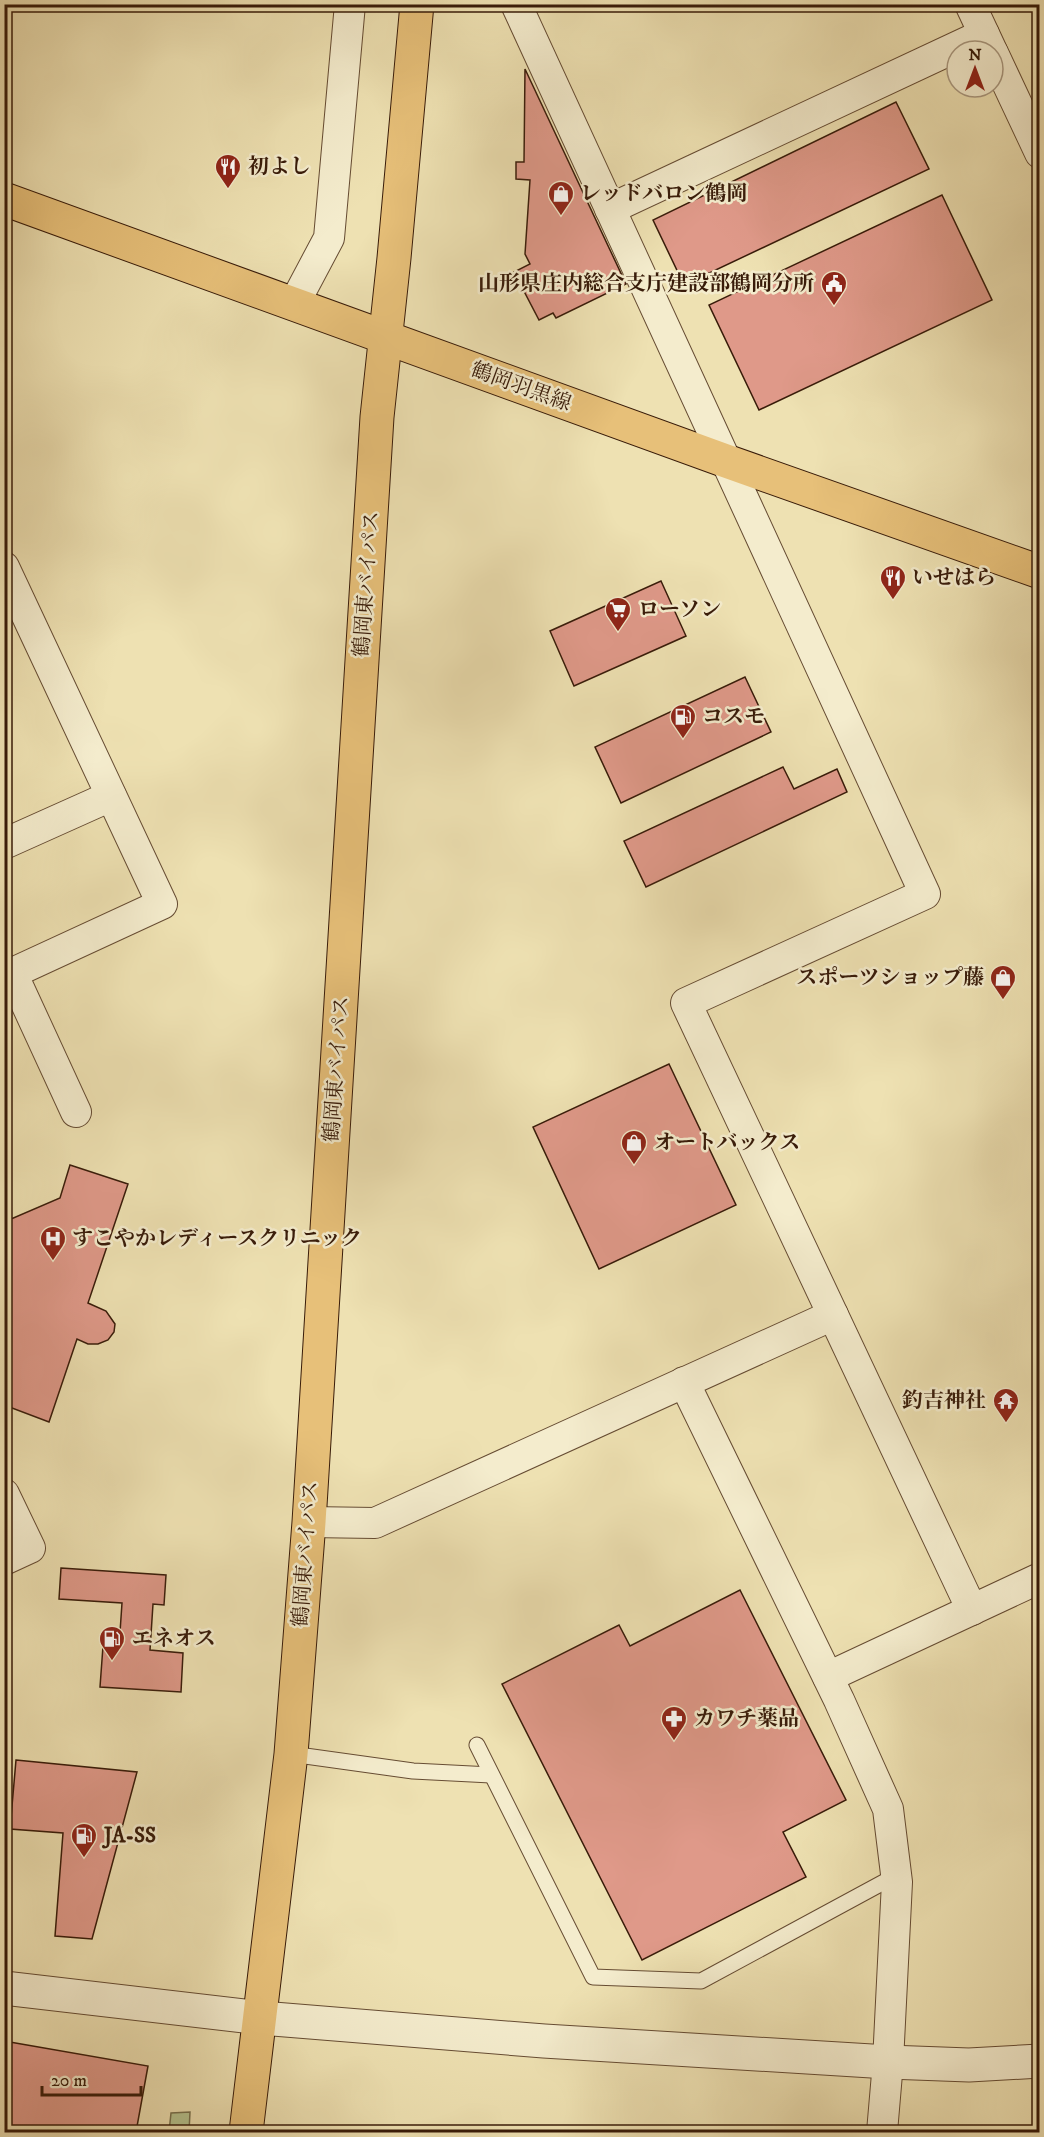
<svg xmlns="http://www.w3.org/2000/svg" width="1044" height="2137" viewBox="0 0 1044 2137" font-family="'IM FELL DW Pica','Noto Serif JP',serif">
<rect width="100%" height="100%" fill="#eee1b2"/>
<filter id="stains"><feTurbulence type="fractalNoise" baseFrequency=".00333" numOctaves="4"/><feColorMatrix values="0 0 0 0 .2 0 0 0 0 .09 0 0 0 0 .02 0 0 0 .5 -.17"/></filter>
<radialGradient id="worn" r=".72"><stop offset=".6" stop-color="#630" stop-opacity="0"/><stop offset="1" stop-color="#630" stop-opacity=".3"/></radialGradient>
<!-- green -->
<polygon fill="#b5c38f" stroke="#766f4c" stroke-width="1.5" points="190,2112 189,2132 169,2132 171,2113"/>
<!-- building -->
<g fill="#df9989" stroke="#381b09" stroke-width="1.5">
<polygon points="525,69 626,284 556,318 553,313 539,320 514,272 530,264 525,254 530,180 516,179 516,162 524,162"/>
<polygon points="896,102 929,169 684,285 653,220"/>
<polygon points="942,195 992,300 759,410 709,305"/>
<polygon points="661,581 686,636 574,686 550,631"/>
<polygon points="745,677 771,732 621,803 595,747"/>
<polygon points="783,767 794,789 837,769 847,792 646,887 624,841"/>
<polygon points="669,1064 736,1205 599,1269 533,1127"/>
<polygon points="70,1165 128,1184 88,1303 106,1311 115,1324 114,1332 108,1340 98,1344 88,1344 77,1339 49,1422 4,1405 4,1359 11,1342 4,1327 4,1222 60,1198"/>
<polygon points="61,1568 166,1575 164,1605 153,1604 150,1650 183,1653 181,1692 100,1687 103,1646 119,1647 122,1603 59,1599"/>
<polygon points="740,1590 846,1800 783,1832 806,1877 642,1960 502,1684 619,1625 630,1646"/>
<polygon points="16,1760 137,1772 92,1939 55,1936 63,1833 10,1829"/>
<polygon points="4,2041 148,2066 136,2132 4,2132"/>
</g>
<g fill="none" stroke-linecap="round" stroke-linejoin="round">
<defs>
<g id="service">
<polyline points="477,1745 593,1977 701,1981 884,1882 897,1882"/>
<polyline points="291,1754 413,1771 491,1775"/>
</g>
<g id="minor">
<polyline points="516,4 925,894 686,1003 972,1610"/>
<polyline points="970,4 992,51"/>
<polyline points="993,53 1040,153"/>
<polyline points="610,209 984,34"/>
<polyline points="294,304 329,238 350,4"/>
<polyline points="4,567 162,904 4,977"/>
<polyline points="4,844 111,796"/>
<polyline points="12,973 76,1112"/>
<polyline points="684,1382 839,1700 888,1809 897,1882 888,2062 882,2132"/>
<polyline points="4,1494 30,1548 4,1560"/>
<polyline points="309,1522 375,1523 833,1315"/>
<polyline points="828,1677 1040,1578"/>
</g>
<polyline id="tertiary" points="4,1988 261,2018 544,2041 888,2062 969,2065 1040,2061"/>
<polyline id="primary" points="4,199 726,461 1040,572"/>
<polyline id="trunk" points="246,2132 291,1754 309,1522 377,417 394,258 417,4"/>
</defs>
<!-- service casing -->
<use href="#service" stroke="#664c33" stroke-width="17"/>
<!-- minor casing -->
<use href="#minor" stroke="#664c33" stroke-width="32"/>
<!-- tertiary casing -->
<use href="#tertiary" stroke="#664c33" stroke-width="35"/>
<!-- primary casing -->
<use href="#primary" stroke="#381b09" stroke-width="35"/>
<!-- trunk casing -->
<use href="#trunk" stroke="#381b09" stroke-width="35"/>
<!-- service -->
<use href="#service" stroke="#f4eccd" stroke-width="15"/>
<!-- minor -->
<use href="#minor" stroke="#f4eccd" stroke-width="30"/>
<!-- tertiary -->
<use href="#tertiary" stroke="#f4eccd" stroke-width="33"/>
<!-- primary -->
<use href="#primary" stroke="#e7c079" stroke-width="33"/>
<!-- trunk -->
<use href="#trunk" stroke="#e7c079" stroke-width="33"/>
</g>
<!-- icons -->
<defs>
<symbol id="restaurant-pin" viewBox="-11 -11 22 30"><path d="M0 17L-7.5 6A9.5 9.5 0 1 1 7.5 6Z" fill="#8f2418" stroke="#f4eccd"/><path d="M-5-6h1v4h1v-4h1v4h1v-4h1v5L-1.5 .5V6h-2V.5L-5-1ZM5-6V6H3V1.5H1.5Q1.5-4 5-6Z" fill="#fff"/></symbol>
<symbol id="shop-pin" viewBox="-11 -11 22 30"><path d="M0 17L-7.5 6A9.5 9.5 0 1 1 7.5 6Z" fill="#8f2418" stroke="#f4eccd"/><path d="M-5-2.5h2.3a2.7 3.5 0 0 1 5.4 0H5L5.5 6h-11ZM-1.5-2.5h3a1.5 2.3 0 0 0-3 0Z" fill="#fff"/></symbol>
<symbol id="civic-pin" viewBox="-11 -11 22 30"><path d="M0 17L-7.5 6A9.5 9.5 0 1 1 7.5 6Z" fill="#8f2418" stroke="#f4eccd"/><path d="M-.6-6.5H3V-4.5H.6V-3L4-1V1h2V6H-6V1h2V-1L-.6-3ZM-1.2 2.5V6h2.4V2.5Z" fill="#fff"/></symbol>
<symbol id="supermarket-pin" viewBox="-11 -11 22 30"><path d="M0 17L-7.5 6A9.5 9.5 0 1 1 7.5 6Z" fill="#8f2418" stroke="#f4eccd"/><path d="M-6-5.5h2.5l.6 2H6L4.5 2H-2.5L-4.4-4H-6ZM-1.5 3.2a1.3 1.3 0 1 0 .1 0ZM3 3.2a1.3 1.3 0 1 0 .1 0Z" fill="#fff"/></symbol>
<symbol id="fuel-pin" viewBox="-11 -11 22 30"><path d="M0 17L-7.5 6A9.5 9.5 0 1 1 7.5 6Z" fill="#8f2418" stroke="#f4eccd"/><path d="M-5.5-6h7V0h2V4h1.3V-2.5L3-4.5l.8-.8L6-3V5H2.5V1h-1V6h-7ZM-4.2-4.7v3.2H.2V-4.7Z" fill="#fff"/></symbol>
<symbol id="hospital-pin" viewBox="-11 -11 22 30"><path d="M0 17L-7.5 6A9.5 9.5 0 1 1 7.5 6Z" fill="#8f2418" stroke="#f4eccd"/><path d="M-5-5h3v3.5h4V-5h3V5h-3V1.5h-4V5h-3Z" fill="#fff"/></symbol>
<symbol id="temple-pin" viewBox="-11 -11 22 30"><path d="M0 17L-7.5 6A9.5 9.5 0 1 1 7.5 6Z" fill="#8f2418" stroke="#f4eccd"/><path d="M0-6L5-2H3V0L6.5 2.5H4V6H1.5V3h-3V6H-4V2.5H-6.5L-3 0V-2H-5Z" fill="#fff"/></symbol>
<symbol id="pharmacy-pin" viewBox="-11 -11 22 30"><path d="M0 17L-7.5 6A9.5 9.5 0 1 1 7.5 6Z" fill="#8f2418" stroke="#f4eccd"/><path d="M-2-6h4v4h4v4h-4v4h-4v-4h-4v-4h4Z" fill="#fff"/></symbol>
</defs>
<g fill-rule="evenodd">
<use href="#restaurant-pin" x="213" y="152" width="30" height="40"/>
<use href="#shop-pin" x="546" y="179" width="30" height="40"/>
<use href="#civic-pin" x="819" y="269" width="30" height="40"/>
<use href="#restaurant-pin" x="878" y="563" width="30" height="40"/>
<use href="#supermarket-pin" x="603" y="595" width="30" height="40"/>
<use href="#fuel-pin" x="668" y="702" width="30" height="40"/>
<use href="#shop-pin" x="988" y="963" width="30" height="40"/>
<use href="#shop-pin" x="619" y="1128" width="30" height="40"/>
<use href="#hospital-pin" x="38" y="1224" width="30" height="40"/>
<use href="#temple-pin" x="991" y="1386" width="30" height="40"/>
<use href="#fuel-pin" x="97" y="1624" width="30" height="40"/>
<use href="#pharmacy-pin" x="659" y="1704" width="30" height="40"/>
<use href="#fuel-pin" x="69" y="1821" width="30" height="40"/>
</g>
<g text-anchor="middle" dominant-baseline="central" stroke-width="5" stroke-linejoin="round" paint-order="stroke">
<!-- poi labels -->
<g font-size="21" font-weight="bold" fill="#381b09" stroke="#f4eccd" text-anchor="start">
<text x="248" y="167">初よし</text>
<text x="580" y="194">レッドバロン鶴岡</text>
<text x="814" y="284" text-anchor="end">山形県庄内総合支庁建設部鶴岡分所</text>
<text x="912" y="578">いせはら</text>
<text x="638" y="610">ローソン</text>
<text x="702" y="717">コスモ</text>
<text x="984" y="978" text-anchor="end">スポーツショップ藤</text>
<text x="654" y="1143">オートバックス</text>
<text x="72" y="1239">すこやかレディースクリニック</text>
<text x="986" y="1401" text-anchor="end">釣吉神社</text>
<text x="132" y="1639">エネオス</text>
<text x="694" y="1719">カワチ薬品</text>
<text x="104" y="1836">JA-SS</text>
</g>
<!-- street labels -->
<g font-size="21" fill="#381b09" stroke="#f4eccd">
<text transform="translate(521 387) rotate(20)">鶴岡羽黒線</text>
<text transform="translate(367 584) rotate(-86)">鶴岡東バイパス</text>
<text transform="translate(337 1069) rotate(-86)">鶴岡東バイパス</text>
<text transform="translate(306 1554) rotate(-86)">鶴岡東バイパス</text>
</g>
</g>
<!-- margin -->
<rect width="1044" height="2137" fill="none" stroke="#eee1b2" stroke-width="24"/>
<rect x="6" y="6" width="1032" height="2125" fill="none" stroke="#381b09" stroke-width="3"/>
<rect x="12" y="12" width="1020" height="2113" fill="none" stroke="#381b09" stroke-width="1.5"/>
<!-- north arrow -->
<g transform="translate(975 69)"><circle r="28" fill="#f4eccd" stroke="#a9987f" stroke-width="1.5"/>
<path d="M0-4.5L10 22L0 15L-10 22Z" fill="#8f2418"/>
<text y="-9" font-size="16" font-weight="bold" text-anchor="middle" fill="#381b09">N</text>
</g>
<!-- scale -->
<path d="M42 2086v9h99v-9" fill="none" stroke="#381b09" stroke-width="3"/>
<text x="51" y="2086" font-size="18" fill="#381b09" stroke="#f4eccd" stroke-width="4.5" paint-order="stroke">20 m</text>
<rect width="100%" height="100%" filter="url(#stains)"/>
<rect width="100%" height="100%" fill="url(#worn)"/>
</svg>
